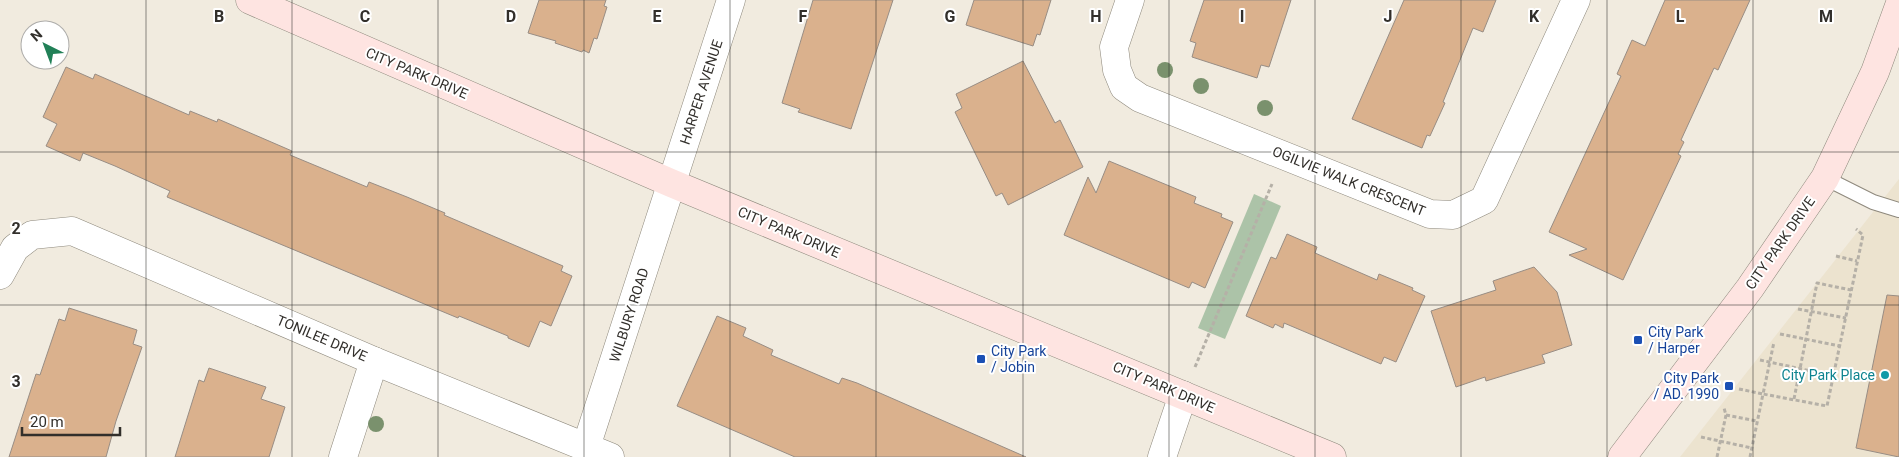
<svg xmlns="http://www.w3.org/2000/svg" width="1899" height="457" viewBox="0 0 1899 457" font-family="Roboto,sans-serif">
<rect width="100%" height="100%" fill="#f1ebdf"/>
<!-- built -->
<polygon fill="#ece3cf" points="1899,179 1899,457 1680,457"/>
<!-- green -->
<polygon fill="#acc3a8" points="1254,194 1281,206 1225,339 1198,328"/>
<!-- building -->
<g fill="#dab18d" stroke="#988d84">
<polygon points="539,0 606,0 604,6 607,7 597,39 594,38 589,53 583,50 582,52 555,43 556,41 528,33"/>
<polygon points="813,0 893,0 851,129 798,112 800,109 782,103"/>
<polygon points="974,0 1051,0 1040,35 1037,34 1033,46 966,25"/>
<polygon points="1204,0 1291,0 1269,67 1261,65 1257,78 1192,57 1196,43 1190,41"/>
<polygon points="1404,0 1496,0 1483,32 1473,28 1443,102 1445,103 1430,136 1427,135 1422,148 1352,119"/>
<polygon points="1665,0 1750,0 1718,70 1714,68 1681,140 1684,142 1678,154 1681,156 1623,280 1569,255 1587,249 1549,232 1621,76 1617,74 1632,40 1645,46"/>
<polygon points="1023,61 1055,123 1060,120 1083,167 1008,205 1002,193 996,196 955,112 962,108 956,94"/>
<polygon points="66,67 93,79 95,74 189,115 190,111 217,122 218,119 292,151 290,155 367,187 369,182 407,197 445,213 444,215 563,266 561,271 572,276 551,326 540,321 529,347 508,338 508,336 459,316 458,318 167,197 170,191 115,166 83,153 80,161 46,146 57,124 43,117"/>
<polygon points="1109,161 1196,197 1194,203 1222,214 1221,217 1233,222 1205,288 1192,282 1189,288 1064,235 1088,177 1096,193"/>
<polygon points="1287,234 1317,247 1315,253 1377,280 1379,274 1413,288 1412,290 1425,296 1396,362 1384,357 1381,364 1284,323 1283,328 1275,324 1273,328 1246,316 1271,257 1276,259"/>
<polygon points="1534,267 1557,292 1572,345 1542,355 1545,363 1486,381 1485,377 1456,387 1431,311 1496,290 1493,281"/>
<polygon points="1887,295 1899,296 1899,457 1856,448"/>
<polygon points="69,308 137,330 133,344 142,347 116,421 106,457 9,457 36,374 40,375 59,319 65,321"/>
<polygon points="717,316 746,328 743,336 773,350 771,355 839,384 842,378 857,383 1026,457 795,457 677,406"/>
<polygon points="209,368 266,387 261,399 285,407 269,457 175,457 199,380 204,382"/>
</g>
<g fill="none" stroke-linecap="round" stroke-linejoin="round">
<defs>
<polyline id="lane" points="1825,178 1873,202 1899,210"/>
<g id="street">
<polyline points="1130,0 1114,47 1117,70 1124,87 1140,98 1430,214 1453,215 1484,200 1576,0"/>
<polyline points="0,275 15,248 32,235 72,231 374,361 610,457"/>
<polyline points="586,447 731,0"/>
<polyline points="343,457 374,361"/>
<polyline points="1162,457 1183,395"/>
</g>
<g id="secondary">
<polyline points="250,0 671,183 1332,457"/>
<polyline points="1622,457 1750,288 1825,178 1875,72 1899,6"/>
</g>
</defs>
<!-- lane casing -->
<use href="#lane" stroke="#8e897d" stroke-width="16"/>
<!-- street casing -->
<use href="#street" stroke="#8e897d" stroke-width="29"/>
<!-- secondary casing -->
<use href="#secondary" stroke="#8e897d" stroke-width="29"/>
<!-- path -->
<g stroke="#b5b0a7" stroke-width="3" stroke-dasharray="4 2.5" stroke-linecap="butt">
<polyline points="1836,256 1857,261"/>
<polyline points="1798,309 1846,318"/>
<polyline points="1780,334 1840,346"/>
<polyline points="1760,360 1834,376"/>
<polyline points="1195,367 1272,184"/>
<polyline points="1739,389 1763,394 1774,342"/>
<polyline points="1794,399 1817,283 1851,290"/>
<polyline points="1726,415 1757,421"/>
<polyline points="1701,437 1752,448"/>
<polyline points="1717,457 1726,415 1724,408"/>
<polyline points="1750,457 1763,394 1827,406 1863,235 1856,229"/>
</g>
<!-- lane -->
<use href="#lane" stroke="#fff" stroke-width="14"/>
<!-- street -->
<use href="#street" stroke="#fff" stroke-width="28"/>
<!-- secondary -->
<use href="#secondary" stroke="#fee4e1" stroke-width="28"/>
</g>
<!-- trees -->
<g fill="#7a916d">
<circle cx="1165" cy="70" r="8"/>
<circle cx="1201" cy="86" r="8"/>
<circle cx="1265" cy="108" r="8"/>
<circle cx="376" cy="424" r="8"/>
</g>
<!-- grid -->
<path fill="none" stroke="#322f2b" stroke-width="1" stroke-opacity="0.55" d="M146 0V457M292 0V457M438 0V457M584 0V457M730 0V457M876 0V457M1023 0V457M1169 0V457M1315 0V457M1461 0V457M1607 0V457M1753 0V457M0 152H1899M0 305H1899"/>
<!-- markers -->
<g fill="#1a4fb4" stroke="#fff" stroke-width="2">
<rect x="1633" y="335" width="10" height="10" rx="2.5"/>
<rect x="976" y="354" width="10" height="10" rx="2.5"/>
<rect x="1724" y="381" width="10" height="10" rx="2.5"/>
</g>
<circle fill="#0f9aa8" stroke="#fff" stroke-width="2" cx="1885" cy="375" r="5"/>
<g text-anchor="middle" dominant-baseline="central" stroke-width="4" stroke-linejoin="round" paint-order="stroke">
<!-- street labels -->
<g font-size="14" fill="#322f2b" stroke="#fff">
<text transform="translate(417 73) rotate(23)">CITY PARK DRIVE</text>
<text transform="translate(701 92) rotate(-72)">HARPER AVENUE</text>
<text transform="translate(1349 181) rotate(22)">OGILVIE WALK CRESCENT</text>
<text transform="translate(789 232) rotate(23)">CITY PARK DRIVE</text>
<text transform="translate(1780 243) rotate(-55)">CITY PARK DRIVE</text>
<text transform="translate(629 315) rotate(-72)">WILBURY ROAD</text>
<text transform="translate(322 338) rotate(23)">TONILEE DRIVE</text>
<text transform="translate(1164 387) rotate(23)">CITY PARK DRIVE</text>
</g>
<!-- transit labels -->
<g font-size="14" fill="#164399" stroke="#fff" text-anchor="start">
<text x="1648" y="332">City Park<tspan x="1648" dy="16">/ Harper</tspan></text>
<text x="991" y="351">City Park<tspan x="991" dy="16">/ Jobin</tspan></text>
<text x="1719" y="378" text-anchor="end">City Park<tspan x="1719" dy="16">/ AD. 1990</tspan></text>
</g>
<!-- culture labels -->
<g font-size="14" fill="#0d838f" stroke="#fff" text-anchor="end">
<text x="1875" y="375">City Park Place</text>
</g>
</g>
<g font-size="16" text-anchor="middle" font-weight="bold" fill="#322f2b" stroke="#fff" stroke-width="4" stroke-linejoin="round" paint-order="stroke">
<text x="219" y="22">B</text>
<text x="365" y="22">C</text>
<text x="511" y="22">D</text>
<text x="657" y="22">E</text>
<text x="803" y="22">F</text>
<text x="950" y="22">G</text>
<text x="1096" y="22">H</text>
<text x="1242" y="22">I</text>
<text x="1388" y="22">J</text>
<text x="1534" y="22">K</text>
<text x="1680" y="22">L</text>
<text x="1826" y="22">M</text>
<text x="16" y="234">2</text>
<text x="16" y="387">3</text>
</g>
<!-- north arrow -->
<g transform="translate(45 45) rotate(318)"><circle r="24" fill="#ffffff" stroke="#adacaa"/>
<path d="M0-4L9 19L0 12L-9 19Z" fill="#218057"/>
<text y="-8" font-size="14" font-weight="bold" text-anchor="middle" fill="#322f2b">N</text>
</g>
<!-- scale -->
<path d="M22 427v8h98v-8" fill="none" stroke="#322f2b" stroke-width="2.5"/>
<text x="30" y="427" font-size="15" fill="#322f2b" stroke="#ffffff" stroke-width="4" paint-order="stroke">20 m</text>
</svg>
